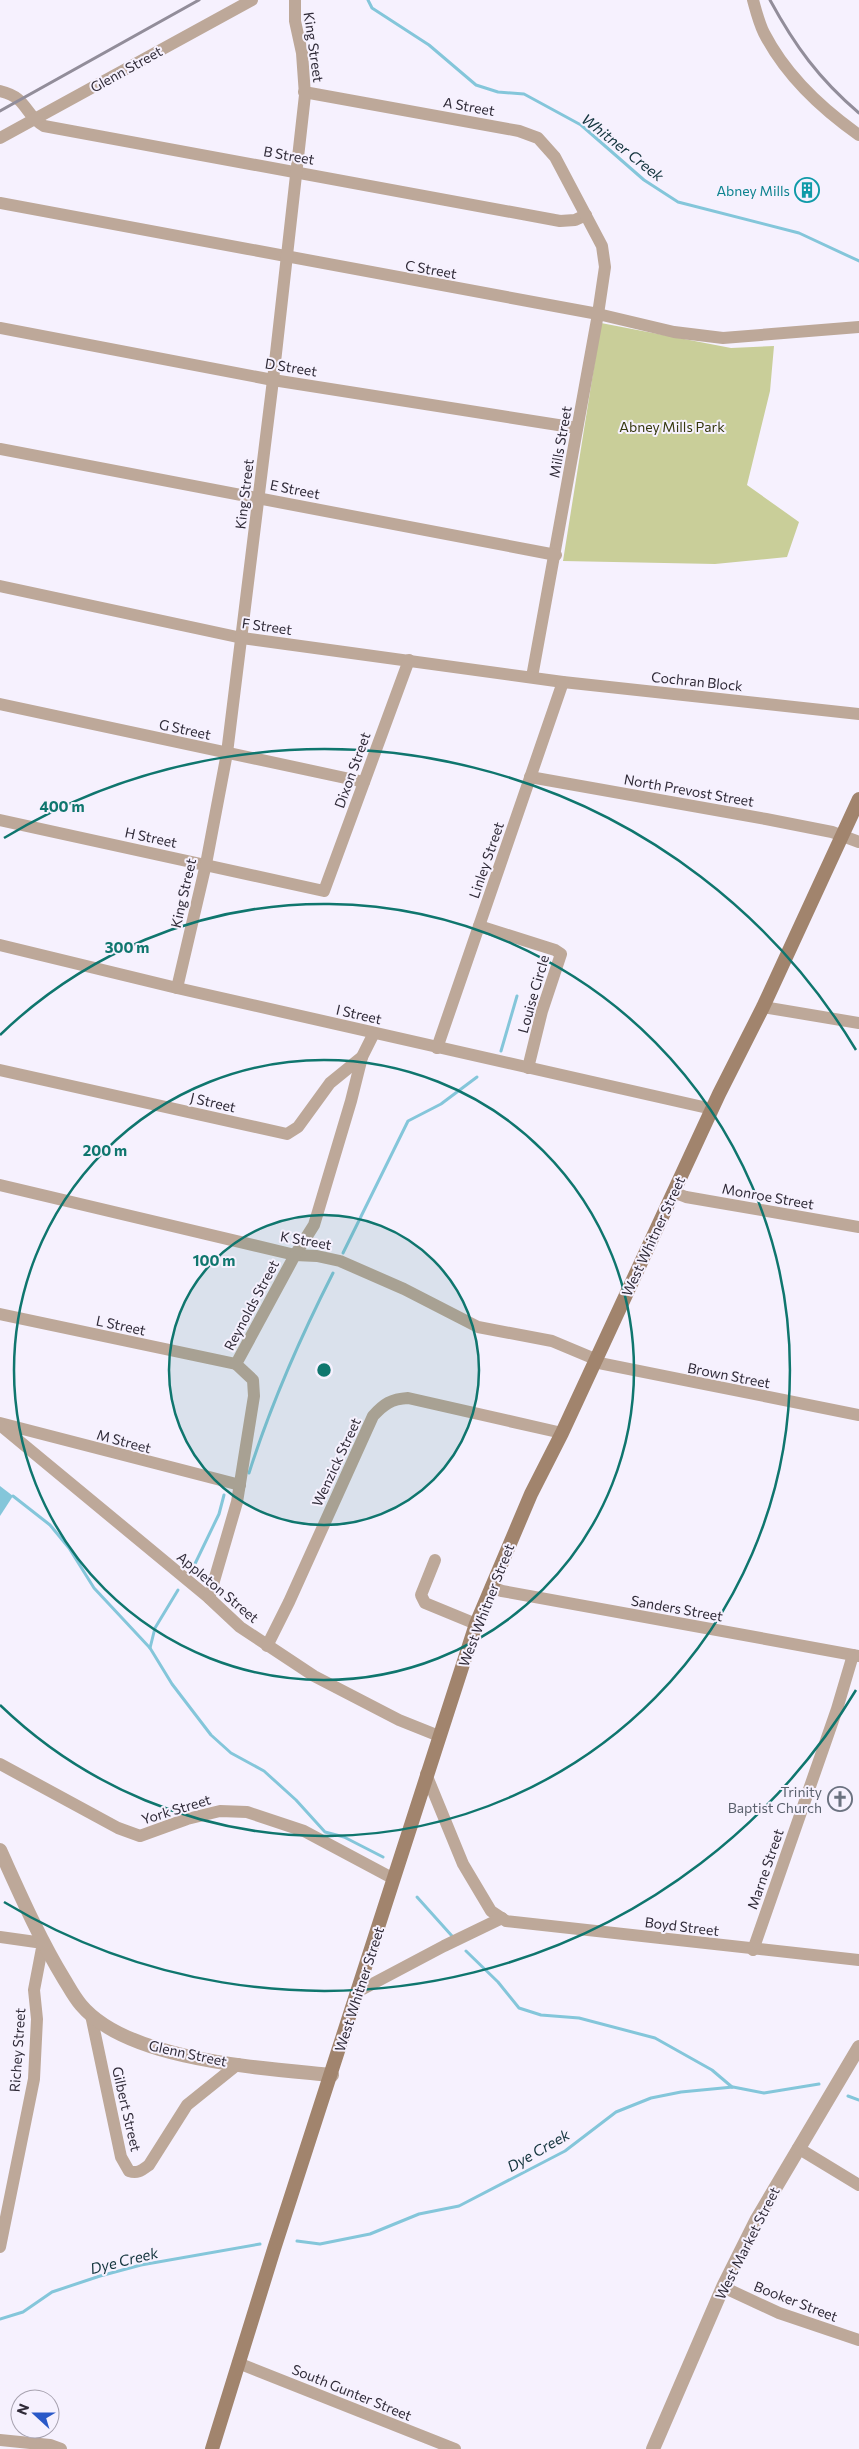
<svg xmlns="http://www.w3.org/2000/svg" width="859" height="2449" viewBox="0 0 859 2449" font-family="Commissioner,sans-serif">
<rect width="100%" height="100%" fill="#f6f1fe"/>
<!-- green -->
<polygon fill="#c9ce99" points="601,323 731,348 774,346 770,391 747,485 799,522 787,557 715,564 563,561"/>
<!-- water -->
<polygon fill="#84c6da" points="0,1486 13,1496 0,1516"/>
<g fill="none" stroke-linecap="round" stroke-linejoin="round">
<!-- stream -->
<g stroke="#84c6da" stroke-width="3">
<polyline points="368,0 372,8 429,45 476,85 498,92 524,94 581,125 644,180 678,202 799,233 859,261"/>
<polyline points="501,1051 517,996"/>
<polyline points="343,1253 408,1121 441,1104 477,1077"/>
<path d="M249 1473C271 1404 300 1338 333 1273"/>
<polyline points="13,1496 50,1525 69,1548 94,1588 150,1648 172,1684 211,1735 231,1753 264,1771 296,1800 325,1832 344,1837 383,1857"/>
<polyline points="192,1570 219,1514 224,1495"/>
<polyline points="150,1648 155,1628 178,1590"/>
<polyline points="417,1897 452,1936"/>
<polyline points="466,1951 498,1982 519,2008 541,2015 579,2018 655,2038 712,2070 732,2087"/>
<polyline points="848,2096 859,2100"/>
<polyline points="297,2241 320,2244 370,2234 419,2214 459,2206 565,2151 616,2112 651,2098 681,2092 733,2087 764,2093 819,2084"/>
<polyline points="0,2319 23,2312 52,2292 100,2276 141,2265 260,2244"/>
</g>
<!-- minor -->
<g stroke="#bda899" stroke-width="12">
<path d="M753 0C756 11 759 23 764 33 785 74 822 109 859 135"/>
<path d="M0 91C29 98 23 114 44 126L560 221 575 220 586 215"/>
<polyline points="304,92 519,131 538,138 555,157 602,246 605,267 598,314 532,677"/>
<polyline points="0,138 252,0"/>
<polyline points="0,203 598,314 674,332 723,338 859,327"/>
<polyline points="0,328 273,380 577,428"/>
<polyline points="0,449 556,555"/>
<polyline points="0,586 242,638 563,682 859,714"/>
<polyline points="0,704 364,782"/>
<polyline points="530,777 766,819 832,832 859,842"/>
<polyline points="0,820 324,891 409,660"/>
<polyline points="479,926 555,950 561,954 542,1011 528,1068"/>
<polyline points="0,945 177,988 712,1109"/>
<polyline points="177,988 206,864 227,753 273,380 305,95 302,53 295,21 295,0"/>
<polyline points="763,1007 859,1023"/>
<polyline points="437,1048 563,682"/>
<polyline points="0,1070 287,1134 298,1127 330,1083 362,1057 374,1033"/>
<polyline points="0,1185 295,1255 317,1256 340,1261 404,1289 478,1327 552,1341 595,1359"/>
<polyline points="673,1192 686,1197 859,1227"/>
<polyline points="0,1314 236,1364"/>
<polyline points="594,1362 859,1415"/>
<polyline points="0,1423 240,1485"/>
<polyline points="0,1425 209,1598 240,1627 314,1676 399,1720 439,1736"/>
<polyline points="435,1560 421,1595 425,1603 476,1624"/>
<polyline points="491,1587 502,1591 859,1656"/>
<polyline points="209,1598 237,1502 254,1396 253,1380 236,1364 295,1255 314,1225 351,1101 362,1057"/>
<path d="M267 1646 289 1602 373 1416C384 1404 391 1399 408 1398L562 1433"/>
<polyline points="0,1764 118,1828 140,1836 187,1819 220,1811 247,1812 304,1831 394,1879"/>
<polyline points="426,1774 463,1864 491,1911 506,1921 859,1960"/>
<polyline points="0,1937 43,1943 34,1990 37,2019 34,2079 0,2247"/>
<polyline points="753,1950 837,1709 853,1655"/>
<polyline points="359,1991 444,1946 502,1918"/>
<path d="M91 2015 121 2157 129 2171C138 2174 142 2170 149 2165L187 2105 238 2064"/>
<polyline points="798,2148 859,2185"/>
<polyline points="723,2287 779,2313 859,2340"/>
<polyline points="238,2363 455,2449"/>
<polyline points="0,2440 50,2445 61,2449"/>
</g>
<!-- tertiary -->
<g stroke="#bda899" stroke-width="14">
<path d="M0 1850C20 1894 39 1938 64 1979 69 1987 74 1997 81 2005 128 2061 262 2068 332 2075"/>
<polyline points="653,2449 723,2287 757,2219 859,2047"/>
</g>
<!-- secondary -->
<polyline stroke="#a1846d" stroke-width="14" points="212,2449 274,2249 476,1624 531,1494 562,1433 719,1094 763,1007 859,799"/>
<!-- rail -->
<g stroke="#928d9a" stroke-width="3">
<path d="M770 0C795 46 819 79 859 113"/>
<polyline points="0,111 199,0"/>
</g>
</g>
<!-- distance rings -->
<circle cx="324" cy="1370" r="155" fill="#0f766e" fill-opacity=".12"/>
<g fill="none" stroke="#0f766e" stroke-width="2.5">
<circle cx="324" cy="1370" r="155"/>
<circle cx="324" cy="1370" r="310"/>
<path d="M0 1035A466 466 0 1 1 0 1705"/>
<path d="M856 1690A621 621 0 0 1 4 1902M4 838A621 621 0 0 1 856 1050"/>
</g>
<!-- icons -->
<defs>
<symbol id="building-ring" viewBox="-11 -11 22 22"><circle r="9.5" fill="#f6f1fe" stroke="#0f9aa8" stroke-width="1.5"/><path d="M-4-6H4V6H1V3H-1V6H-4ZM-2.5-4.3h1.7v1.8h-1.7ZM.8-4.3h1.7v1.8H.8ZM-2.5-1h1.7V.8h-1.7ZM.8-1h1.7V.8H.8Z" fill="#0f9aa8"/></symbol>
<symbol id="church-ring" viewBox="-11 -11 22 22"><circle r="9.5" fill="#f6f1fe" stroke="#6b7280" stroke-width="1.5"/><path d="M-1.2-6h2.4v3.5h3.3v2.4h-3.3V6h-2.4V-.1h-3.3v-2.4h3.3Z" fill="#6b7280"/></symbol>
</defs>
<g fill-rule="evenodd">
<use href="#building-ring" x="793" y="176" width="28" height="28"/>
<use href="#church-ring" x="826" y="1785" width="28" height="28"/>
</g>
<g text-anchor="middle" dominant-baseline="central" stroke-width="4" stroke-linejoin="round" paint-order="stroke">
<!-- street labels -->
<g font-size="14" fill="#302b38" stroke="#f6f1fe">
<text transform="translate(314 47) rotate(82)">King Street</text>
<text transform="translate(126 69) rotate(-29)">Glenn Street</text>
<text transform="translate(469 106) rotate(10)">A Street</text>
<text transform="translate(289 155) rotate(10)">B Street</text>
<text transform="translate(431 269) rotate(10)">C Street</text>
<text transform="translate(291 367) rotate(9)">D Street</text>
<text transform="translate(560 442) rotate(-80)">Mills Street</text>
<text transform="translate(295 489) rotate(11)">E Street</text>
<text transform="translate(244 494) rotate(-83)">King Street</text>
<text transform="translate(267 626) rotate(8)">F Street</text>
<text transform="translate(697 681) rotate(6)">Cochran Block</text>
<text transform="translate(185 729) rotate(12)">G Street</text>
<text transform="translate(352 770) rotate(-70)">Dixon Street</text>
<text transform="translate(689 790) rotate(10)">North Prevost Street</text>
<text transform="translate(151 837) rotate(12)">H Street</text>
<text transform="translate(486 860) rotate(-71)">Linley Street</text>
<text transform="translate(183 893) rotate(-77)">King Street</text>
<text transform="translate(533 994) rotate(-74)">Louise Circle</text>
<text transform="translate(359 1014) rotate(13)">I Street</text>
<text transform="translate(213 1102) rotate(13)">J Street</text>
<text transform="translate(768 1196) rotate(10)">Monroe Street</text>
<text transform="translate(653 1236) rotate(-65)">West Whitner Street</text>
<text transform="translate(306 1240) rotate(10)">K Street</text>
<text transform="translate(251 1305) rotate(-62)">Reynolds Street</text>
<text transform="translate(121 1325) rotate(12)">L Street</text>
<text transform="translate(729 1375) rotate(11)">Brown Street</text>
<text transform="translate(124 1441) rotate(15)">M Street</text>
<text transform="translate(336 1462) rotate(-65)">Wenzick Street</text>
<text transform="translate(218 1587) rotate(40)">Appleton Street</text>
<text transform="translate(486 1605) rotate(-69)">West Whitner Street</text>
<text transform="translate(677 1608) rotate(10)">Sanders Street</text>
<text transform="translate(176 1809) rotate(-17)">York Street</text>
<text transform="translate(765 1869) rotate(-71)">Marne Street</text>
<text transform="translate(682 1926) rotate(7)">Boyd Street</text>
<text transform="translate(359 1989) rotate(-72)">West Whitner Street</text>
<text transform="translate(17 2050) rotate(-86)">Richey Street</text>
<text transform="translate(188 2053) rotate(12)">Glenn Street</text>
<text transform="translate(127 2109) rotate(77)">Gilbert Street</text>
<text transform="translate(747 2243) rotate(-63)">West Market Street</text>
<text transform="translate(796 2301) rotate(21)">Booker Street</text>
<text transform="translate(352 2392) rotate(22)">South Gunter Street</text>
</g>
<!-- culture labels -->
<g font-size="14" fill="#0d838f" stroke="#f6f1fe" text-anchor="end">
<text x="790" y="190">Abney Mills</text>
</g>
<!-- park labels -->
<g font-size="14" fill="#35380d" stroke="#f6f1fe">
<text x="672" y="426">Abney Mills Park</text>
</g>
<!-- worship labels -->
<g font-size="14" fill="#5b616d" stroke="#f6f1fe" text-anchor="end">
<text x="822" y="1791">Trinity<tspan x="822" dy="16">Baptist Church</tspan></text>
</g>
<!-- water labels -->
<g font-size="15" font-style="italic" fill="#13343d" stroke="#f6f1fe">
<text transform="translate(623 147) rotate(38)">Whitner Creek</text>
<text transform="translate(538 2150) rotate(-30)">Dye Creek</text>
<text transform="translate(124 2260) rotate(-14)">Dye Creek</text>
</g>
</g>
<circle cx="324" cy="1370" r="8" fill="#0f766e" stroke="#f6f1fe" stroke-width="2.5"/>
<g font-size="15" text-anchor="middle" font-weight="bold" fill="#0f766e" stroke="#f6f1fe" stroke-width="4" stroke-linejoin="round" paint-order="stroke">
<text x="62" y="812">400 m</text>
<text x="127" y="953">300 m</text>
<text x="105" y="1156">200 m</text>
<text x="214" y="1266">100 m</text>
</g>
<!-- north arrow -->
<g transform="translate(35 2414) rotate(291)"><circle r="24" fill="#f6f1fe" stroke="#a7a2af"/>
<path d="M0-4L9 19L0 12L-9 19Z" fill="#2a59c8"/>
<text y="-8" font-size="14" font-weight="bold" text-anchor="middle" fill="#302b38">N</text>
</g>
</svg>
